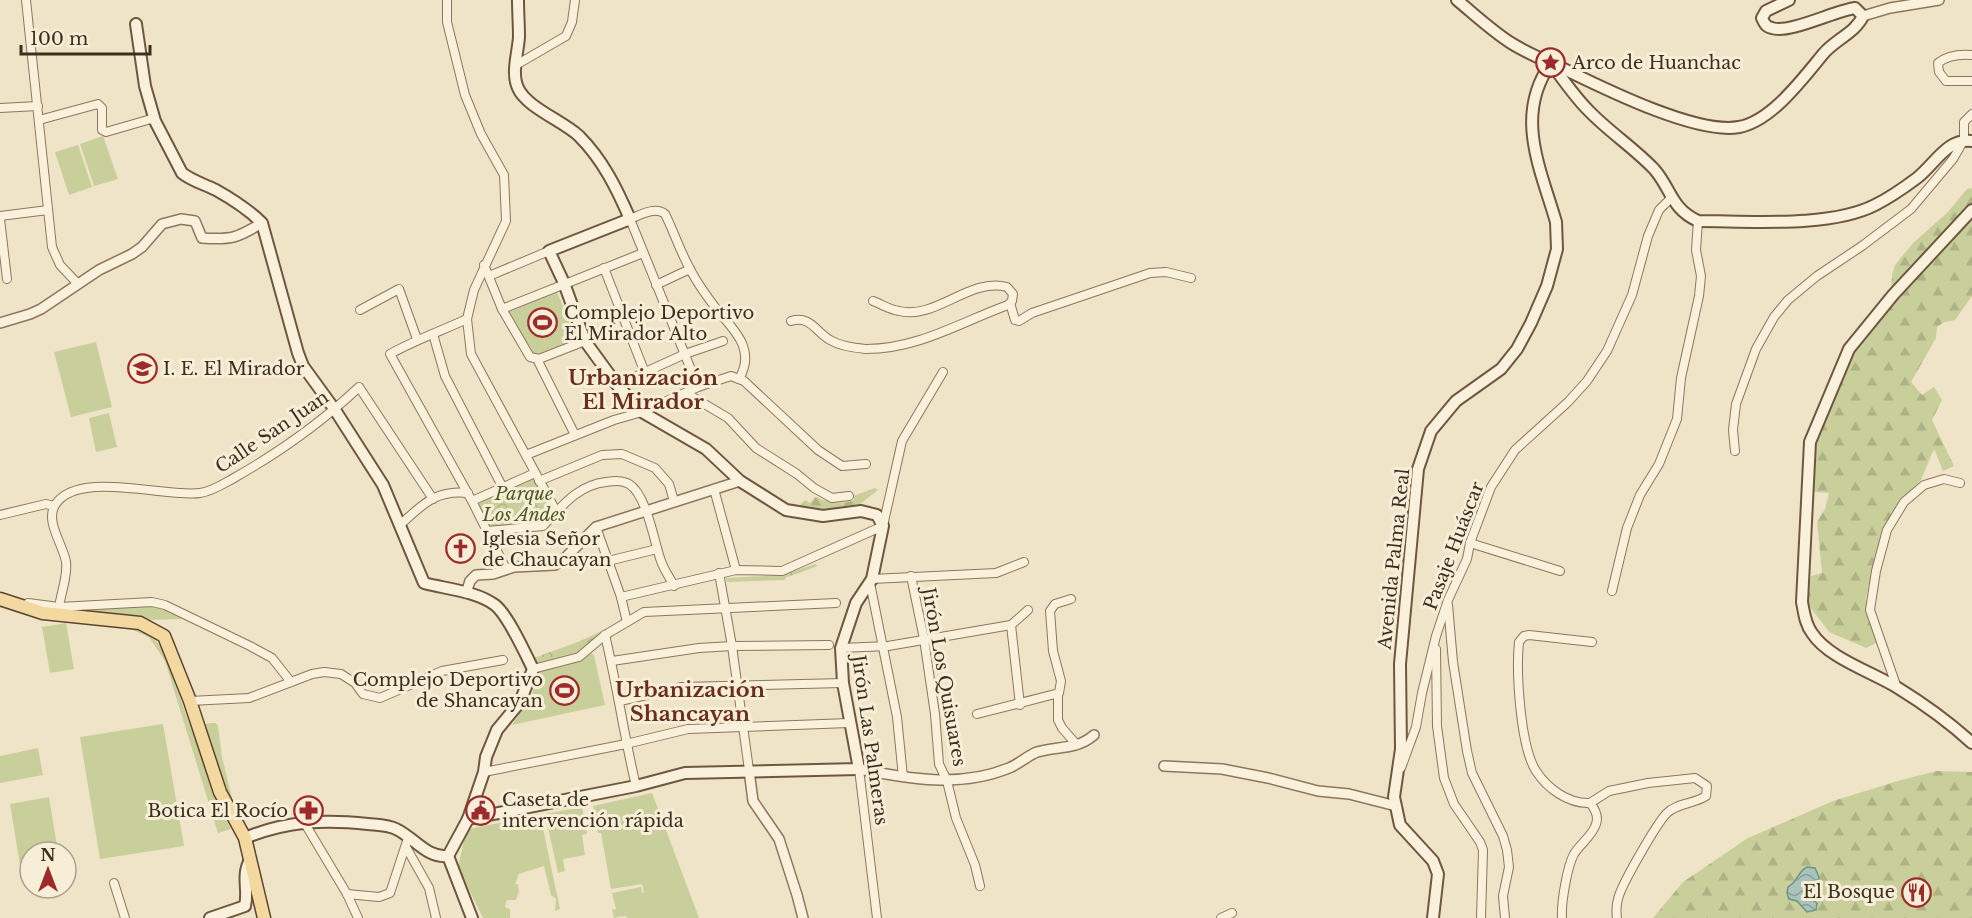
<svg xmlns="http://www.w3.org/2000/svg" width="1972" height="918" viewBox="0 0 1972 918" font-family="'Libre Baskerville',serif">
<defs>
<pattern id="forest-firs" width="22" height="20" patternUnits="userSpaceOnUse" patternTransform="scale(1.5)"><rect width="22" height="20" fill="#c9cf9b"/><path d="M5 1l3.5 6h-7zM16 11l3.5 6h-7z" fill="#aeb285"/></pattern>
<pattern id="park-crowns" width="20" height="18" patternUnits="userSpaceOnUse" patternTransform="scale(1.5)"><rect width="20" height="18" fill="#c9cf9b"/><path d="M2 6a3 3 0 1 1 6 0M12 15a3 3 0 1 1 6 0" fill="none" stroke="#aeb285"/></pattern>
<pattern id="water-waves" width="16" height="10" patternUnits="userSpaceOnUse" patternTransform="scale(1.5)"><rect width="16" height="10" fill="#a9c4bc"/><path d="M0 5q4-4 8 0t8 0" fill="none" stroke="#8ba098"/></pattern>
</defs>
<rect width="100%" height="100%" fill="#f0e4c8"/>
<!-- grass -->
<g fill="#c9cf9b">
<polygon points="103,136 118,179 94,186 80,144"/>
<polygon points="78,145 92,187 69,195 55,152"/>
<polygon points="556,290 577,339 535,355 507,311"/>
<polygon points="96,342 112,407 71,417 54,352"/>
<polygon points="109,413 117,447 96,452 89,418"/>
<path d="M27 604C55 604 169 597 182 619L145 620Z"/>
<polygon points="66,623 74,669 50,673 42,627"/>
<path d="M121 625C141 626 153 634 163 651L222 813 231 829 218 833 165 661 149 637Z"/>
<polygon points="590,653 594,655 605,705 512,725 532,695 538,671 581,661"/>
<polygon points="210,723 216,723 218,726 222,757 232,798 239,816 228,804 203,725"/>
<polygon points="163,724 184,846 100,859 80,737"/>
<polygon points="38,748 43,775 0,783 0,756"/>
<polygon points="652,793 699,918 627,918 626,916 614,918 612,910 616,909 612,893 641,887 642,893 644,893 642,884 611,889 601,833 598,833 593,806"/>
<polygon points="49,797 58,852 30,852 30,877 22,878 10,804"/>
<polygon points="582,807 587,834 582,835 585,855 563,859 565,871 558,873 545,814"/>
<polygon points="533,816 534,820 541,819 560,909 555,911 556,899 551,895 544,866 519,874 515,884 518,884 519,892 516,900 507,900 505,907 510,909 510,918 483,918 458,867 464,841 469,829"/>
</g>
<!-- forest -->
<g fill="url(#forest-firs)">
<polygon points="1972,188 1972,296 1955,320 1944,322 1937,327 1936,338 1911,382 1922,395 1934,387 1942,400 1932,420 1954,466 1943,471 1934,449 1921,480 1896,506 1887,523 1874,563 1866,598 1869,621 1878,642 1866,648 1829,632 1807,603 1811,576 1822,573 1817,522 1825,509 1829,493 1814,492 1815,441 1826,403 1856,351 1876,326 1891,292 1892,275 1895,265 1913,243 1947,213 1967,189"/>
<path d="M875 488 878 490 860 504 819 510 798 507 805 500 810 503 815 497C828 502 841 505 854 500L853 496Z"/>
<polygon points="1937,771 1972,772 1972,918 1653,918 1683,882 1748,838 1833,801 1901,780"/>
</g>
<!-- park -->
<g fill="url(#park-crowns)">
<polygon points="533,477 554,511 538,525 490,528 476,501"/>
<polygon points="815,564 818,566 785,578 785,580 727,582 726,578 781,575"/>
<path d="M601 631 604 633 581 651 536 663 534 658C557 649 579 643 601 631Z"/>
</g>
<!-- water -->
<path fill="url(#water-waves)" stroke="#6f938a" stroke-width="1.5" d="M1807 867 1815 868 1819 877 1817 883 1807 888 1805 892 1807 896 1817 903 1816 910 1807 912 1797 901 1789 899 1787 893 1788 887C1798 882 1798 871 1807 867Z"/>
<g fill="none" stroke-linecap="round" stroke-linejoin="round">
<defs>
<g id="minor">
<polyline points="26,0 52,247 60,265 78,284"/>
<polyline points="447,0 447,22 465,95 481,134 504,175 506,221 474,290 467,319 471,354 556,511"/>
<path d="M1972 55C1960 54 1948 55 1938 63L1939 72 1946 81H1972"/>
<polyline points="516,65 566,36 572,22 575,0"/>
<polyline points="0,108 38,106"/>
<polyline points="39,120 98,104 102,108 102,130 106,132 151,119 155,121"/>
<polyline points="0,216 48,210"/>
<polyline points="0,219 7,279"/>
<polyline points="484,265 502,309 530,357 539,359 585,341"/>
<polyline points="604,268 645,373"/>
<polyline points="489,276 549,251"/>
<polyline points="656,285 690,269"/>
<polyline points="1010,303 1015,320 1019,321 1032,313 1150,273 1166,272 1191,278"/>
<polyline points="502,309 643,253"/>
<polyline points="360,310 399,289 417,339"/>
<path d="M467 319C441 331 415 340 390 354L472 501 506 569"/>
<path d="M791 321C810 315 816 332 830 340 840 346 854 348 866 349 918 349 961 322 1008 305L1012 301 1013 294 1007 287C969 277 937 320 899 311 890 310 881 304 873 301"/>
<polyline points="433,334 445,376 503,488"/>
<polyline points="537,359 575,435"/>
<polyline points="617,385 685,354 723,341"/>
<path d="M698 387 630 219C640 215 655 206 665 214 674 232 680 251 690 269 697 283 708 298 718 311 735 331 756 350 739 379"/>
<polyline points="686,393 728,418 756,448 797,474 814,488 832,498 849,496"/>
<polyline points="1735,451 1733,430 1736,404 1756,349 1774,317 1788,300 1817,276 1862,246 1911,209 1953,159 1964,140 1964,122 1972,114"/>
<polyline points="526,455 614,420 642,412 698,387 731,376 744,381 818,450 842,466 866,464"/>
<polyline points="539,481 602,455 622,454 655,468 669,484 674,501"/>
<polyline points="714,489 736,570"/>
<polyline points="472,501 535,473"/>
<polyline points="0,515 46,504 54,506"/>
<path d="M400 525C422 505 436 489 468 493"/>
<polyline points="596,527 621,597 627,622"/>
<path d="M487 531 543 526C562 506 578 485 606 482 614 481 622 480 629 484 647 495 654 542 661 561 664 570 670 578 674 586"/>
<polyline points="1470,543 1560,571"/>
<polyline points="608,561 657,549"/>
<polyline points="719,573 732,646 749,770"/>
<polyline points="911,576 924,639 935,714 939,764 947,781 956,818 975,865 980,886"/>
<polyline points="872,579 996,573 1024,562"/>
<polyline points="870,583 897,717 903,777"/>
<polyline points="1612,591 1627,528 1640,495 1659,464 1677,419 1681,378 1699,296 1701,276 1696,250 1698,221"/>
<polyline points="621,597 736,570 782,571 883,526 902,441 943,372"/>
<polyline points="28,603 59,607 152,602 165,605 250,646 272,658 291,682"/>
<polyline points="1448,605 1453,662 1467,751 1472,773 1503,836 1507,850 1509,867 1503,896 1505,918"/>
<path d="M59 607C61 593 68 575 66 562 63 544 45 522 55 505 77 469 166 498 200 493 213 491 223 484 234 478 278 453 322 422 359 387L433 499"/>
<polyline points="1011,625 1028,610"/>
<path d="M605 635C617 685 624 736 636 786"/>
<polyline points="841,648 888,646 1011,625 1020,705"/>
<polyline points="1436,649 1437,726 1444,778 1454,804 1480,842 1483,850 1481,918"/>
<polyline points="612,661 699,648 732,646 829,645"/>
<polyline points="533,669 579,657 605,635 644,612 836,603"/>
<polyline points="1897,688 1870,610 1876,571 1887,530 1904,502 1924,485 1944,479 1960,483"/>
<polyline points="1058,694 1058,720 1062,728 1077,745"/>
<polyline points="190,701 249,698 312,674 324,672 341,674 355,683 363,694 380,698 442,671 503,660"/>
<polyline points="620,701 682,687 843,683"/>
<polyline points="977,714 1059,693 1061,681 1053,651 1050,611 1055,604 1071,599"/>
<polyline points="1401,768 1416,727 1422,693 1436,636 1448,600 1467,559 1470,543 1491,487 1515,450 1568,402 1587,381 1607,351 1632,295 1648,236 1659,210 1671,198"/>
<polyline points="859,769 877,918"/>
<polyline points="484,772 626,744 688,729 849,723"/>
<path d="M1590 803 1609 791 1648 783 1695 778 1707 786 1706 796C1694 804 1677 803 1667 813 1657 823 1621 885 1618 899 1616 906 1616 911 1617 918"/>
<polyline points="304,822 347,894 358,918"/>
<polyline points="406,847 429,888 436,918"/>
<polyline points="114,883 125,918"/>
<polyline points="347,894 379,897 390,893 408,838"/>
<polyline points="1221,918 1232,913"/>
<path d="M1562 918C1561 903 1567 867 1574 854 1580 844 1593 835 1596 824 1599 816 1595 809 1590 803 1568 804 1547 788 1536 771 1520 746 1516 671 1519 642L1524 636 1529 635 1592 642"/>
</g>
<g id="tertiary">
<polyline points="1863,16 1890,8 1939,0"/>
<path d="M0 323 30 314 41 309 99 270 132 254 142 247 162 224 181 219 195 221 202 238C232 240 237 238 262 223"/>
<polyline points="466,593 470,581 476,575 493,574 514,567 555,565 564,559 596,527 740,481"/>
<polyline points="1164,766 1222,769 1268,778 1318,791 1349,794 1396,806"/>
<path d="M859 769C909 779 960 788 1009 768 1019 764 1027 756 1037 752 1057 746 1077 750 1094 735"/>
<polyline points="749,770 753,801 779,839 797,895 803,918"/>
</g>
<g id="secondary">
<path d="M1457 0C1474 14 1492 31 1511 43 1527 53 1546 61 1564 69 1603 88 1697 135 1739 127 1772 121 1803 78 1824 53 1835 40 1856 32 1863 16L1855 8C1834 11 1789 34 1772 28 1766 27 1764 23 1762 18L1766 11 1789 0"/>
<path d="M136 24 145 86 155 121 182 173C192 181 204 184 216 190 232 199 249 210 262 223L298 353 303 366 335 410 383 485 424 583C446 589 476 591 495 605 508 615 525 653 533 669L520 702 497 730 486 757 484 772 468 819 448 856C426 858 415 838 396 829 388 825 377 825 368 824 324 819 286 821 245 838"/>
<path d="M1553 66C1564 81 1575 97 1588 110 1608 131 1634 148 1654 169 1671 188 1671 209 1698 221 1749 221 1830 228 1875 205 1889 198 1905 187 1917 178 1935 164 1947 138 1972 141"/>
<path d="M1972 210 1893 295 1849 349 1810 442 1802 602C1804 612 1805 624 1812 633 1828 658 1872 672 1898 688 1924 704 1949 722 1972 743"/>
<path d="M468 819 636 786 685 773 859 769 843 683 841 648 856 603 872 579 883 526 877 515 861 511 823 516 786 510 740 481 706 449 642 412 617 385 585 341 564 283 549 251 630 219C617 189 603 160 579 136 563 121 526 107 518 88 511 73 518 53 519 37 519 25 518 12 518 0"/>
<polyline points="448,856 472,918"/>
<path d="M210 918 245 906C249 890 241 876 250 860"/>
<path d="M1433 918 1438 874 1433 861 1400 825 1394 797 1401 749 1400 664 1418 469 1431 431 1456 401 1501 369 1517 349 1531 323 1547 286 1557 249 1556 222C1540 167 1514 115 1551 63"/>
</g>
<polyline id="primary" points="0,599 43,613 140,623 164,636 190,701 220,792 245,838 264,918"/>
</defs>
<!-- minor casing -->
<use href="#minor" stroke="#8d765c" stroke-width="10"/>
<!-- tertiary casing -->
<use href="#tertiary" stroke="#8d765c" stroke-width="12"/>
<!-- secondary casing -->
<use href="#secondary" stroke="#6f573f" stroke-width="14"/>
<!-- primary casing -->
<use href="#primary" stroke="#5b4430" stroke-width="15"/>
<!-- minor -->
<use href="#minor" stroke="#faf1dc" stroke-width="8"/>
<!-- tertiary -->
<use href="#tertiary" stroke="#faf1dc" stroke-width="9"/>
<!-- secondary -->
<use href="#secondary" stroke="#faf1dc" stroke-width="10"/>
<!-- primary -->
<use href="#primary" stroke="#f3d9a0" stroke-width="12"/>
</g>
<!-- icons -->
<defs>
<symbol id="sight-ring" viewBox="-11 -11 22 22"><circle r="9.5" fill="#f7eed8" stroke="#9e2a2b" stroke-width="1.5"/><path d="M0-6L1.8-2.2L6-1.7L2.9 1.2L3.7 5.4L0 3.3L-3.7 5.4L-2.9 1.2L-6-1.7L-1.8-2.2Z" fill="#9e2a2b"/></symbol>
<symbol id="stadium-ring" viewBox="-11 -11 22 22"><circle r="9.5" fill="#f7eed8" stroke="#9e2a2b" stroke-width="1.5"/><path d="M0-5a6.5 5 0 1 0 0 10a6.5 5 0 1 0 0-10ZM-3.5-1.8h7v3.6h-7Z" fill="#9e2a2b"/></symbol>
<symbol id="school-ring" viewBox="-11 -11 22 22"><circle r="9.5" fill="#f7eed8" stroke="#9e2a2b" stroke-width="1.5"/><path d="M0-5L7-2L0 1L-7-2ZM-4 1L0 2.5L4 1V4Q0 6-4 4Z" fill="#9e2a2b"/></symbol>
<symbol id="church-ring" viewBox="-11 -11 22 22"><circle r="9.5" fill="#f7eed8" stroke="#9e2a2b" stroke-width="1.5"/><path d="M-1.2-6h2.4v3.5h3.3v2.4h-3.3V6h-2.4V-.1h-3.3v-2.4h3.3Z" fill="#9e2a2b"/></symbol>
<symbol id="civic-ring" viewBox="-11 -11 22 22"><circle r="9.5" fill="#f7eed8" stroke="#9e2a2b" stroke-width="1.5"/><path d="M-.6-6.5H3V-4.5H.6V-3L4-1V1h2V6H-6V1h2V-1L-.6-3ZM-1.2 2.5V6h2.4V2.5Z" fill="#9e2a2b"/></symbol>
<symbol id="pharmacy-ring" viewBox="-11 -11 22 22"><circle r="9.5" fill="#f7eed8" stroke="#9e2a2b" stroke-width="1.5"/><path d="M-2-6h4v4h4v4h-4v4h-4v-4h-4v-4h4Z" fill="#9e2a2b"/></symbol>
<symbol id="restaurant-ring" viewBox="-11 -11 22 22"><circle r="9.5" fill="#f7eed8" stroke="#9e2a2b" stroke-width="1.5"/><path d="M-5-6h1v4h1v-4h1v4h1v-4h1v5L-1.5 .5V6h-2V.5L-5-1ZM5-6V6H3V1.5H1.5Q1.5-4 5-6Z" fill="#9e2a2b"/></symbol>
</defs>
<g fill-rule="evenodd">
<use href="#sight-ring" x="1534" y="46" width="33" height="33"/>
<use href="#stadium-ring" x="526" y="306" width="33" height="33"/>
<use href="#school-ring" x="126" y="352" width="33" height="33"/>
<use href="#church-ring" x="444" y="532" width="33" height="33"/>
<use href="#stadium-ring" x="548" y="674" width="33" height="33"/>
<use href="#civic-ring" x="464" y="794" width="33" height="33"/>
<use href="#pharmacy-ring" x="292" y="794" width="33" height="33"/>
<use href="#restaurant-ring" x="1900" y="876" width="33" height="33"/>
</g>
<g text-anchor="middle" dominant-baseline="central" stroke-width="6" stroke-linejoin="round" paint-order="stroke">
<!-- poi labels -->
<g font-size="18" fill="#3d2e20" stroke="#f7eed8" text-anchor="start">
<text x="1572" y="63">Arco de Huanchac</text>
<text x="564" y="313">Complejo Deportivo<tspan x="564" dy="21">El Mirador Alto</tspan></text>
<text x="163" y="369">I. E. El Mirador</text>
<text x="482" y="539">Iglesia Señor<tspan x="482" dy="21">de Chaucayan</tspan></text>
<text x="543" y="680" text-anchor="end">Complejo Deportivo<tspan x="543" dy="21">de Shancayan</tspan></text>
<text x="502" y="800">Caseta de<tspan x="502" dy="21">intervención rápida</tspan></text>
<text x="288" y="811" text-anchor="end">Botica El Rocío</text>
<text x="1895" y="892" text-anchor="end">El Bosque</text>
</g>
<!-- street labels -->
<g font-size="18" fill="#3d2e20" stroke="#f7eed8">
<text transform="translate(272 432) rotate(-34)">Calle San Juan</text>
<text transform="translate(1454 546) rotate(-69)">Pasaje Huáscar</text>
<text transform="translate(1394 559) rotate(-84)">Avenida Palma Real</text>
<text transform="translate(944 677) rotate(80)">Jirón Los Quisuares</text>
<text transform="translate(870 740) rotate(82)">Jirón Las Palmeras</text>
</g>
<!-- park labels -->
<g font-size="18" font-style="italic" fill="#4d5a26" stroke="#f7eed8">
<text x="524" y="494">Parque<tspan x="524" dy="21">Los Andes</tspan></text>
</g>
<!-- quarter labels -->
<g font-size="21" font-weight="bold" fill="#6b2e1e" stroke="#f7eed8">
<text x="643" y="378">Urbanización<tspan x="643" dy="24">El Mirador</tspan></text>
<text x="690" y="690">Urbanización<tspan x="690" dy="24">Shancayan</tspan></text>
</g>
</g>
<!-- north arrow -->
<g transform="translate(48 870)"><circle r="28" fill="#f7eed8" stroke="#ada18e" stroke-width="1.5"/>
<path d="M0-4.5L10 22L0 15L-10 22Z" fill="#9e2a2b"/>
<text y="-9" font-size="16" font-weight="bold" text-anchor="middle" fill="#3d2e20">N</text>
</g>
<!-- scale -->
<path d="M21 45v9h129v-9" fill="none" stroke="#3d2e20" stroke-width="3"/>
<text x="30" y="45" font-size="18" fill="#3d2e20" stroke="#f7eed8" stroke-width="4.5" paint-order="stroke">100 m</text>
</svg>
